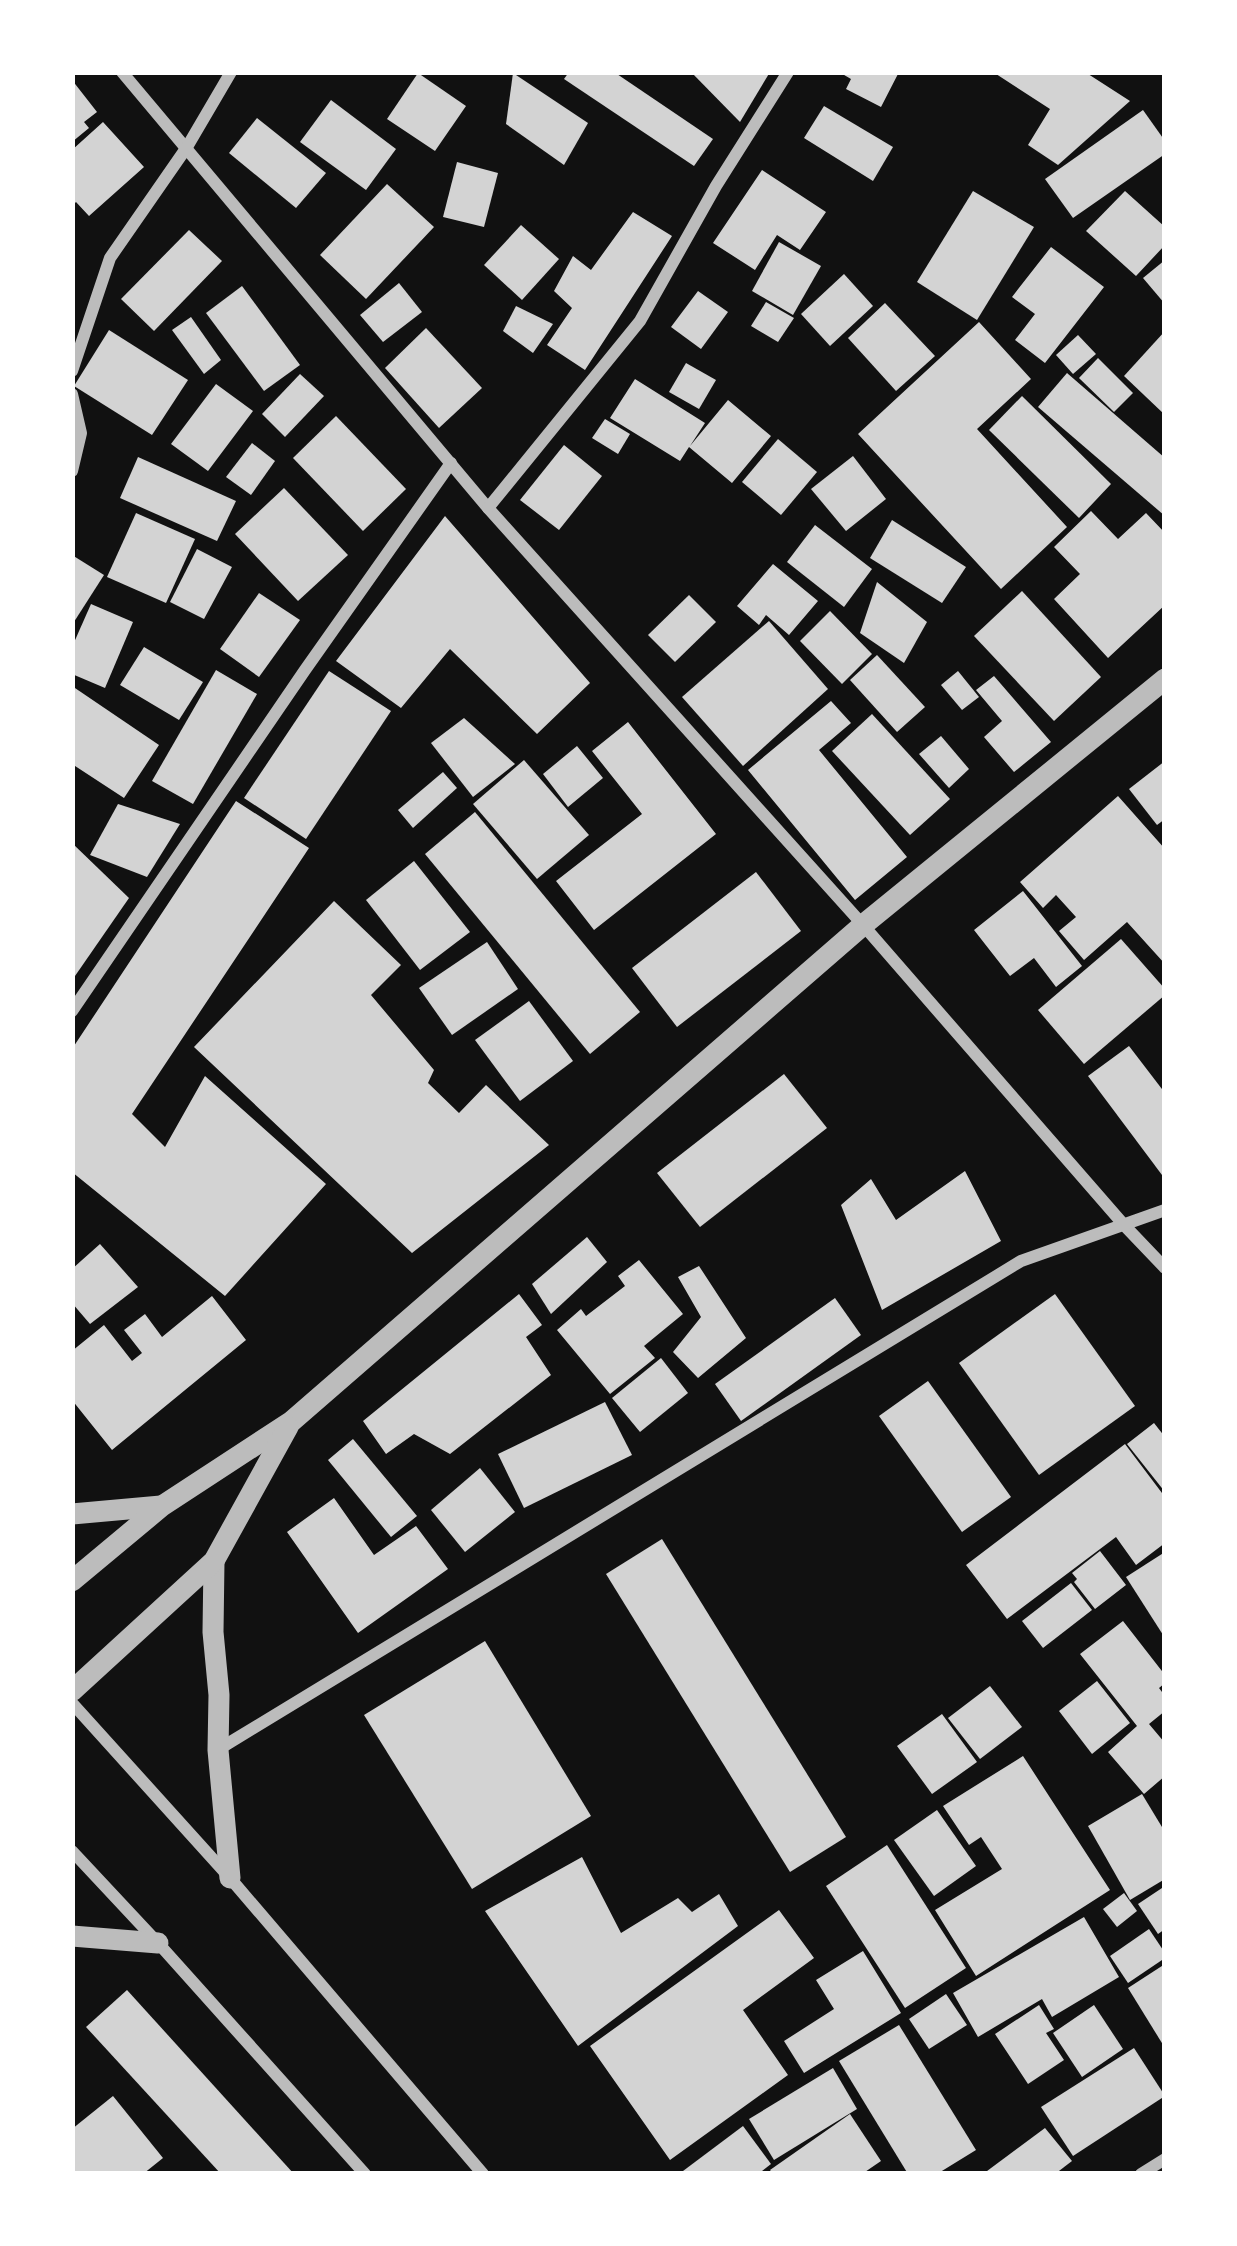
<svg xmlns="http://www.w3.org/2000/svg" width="1237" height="2246" viewBox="0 0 1237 2246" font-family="Karla,sans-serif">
<rect width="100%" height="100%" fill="#111"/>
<!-- building -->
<g fill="#d3d3d3">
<polygon points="569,72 614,72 713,139 694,166 564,79"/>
<polygon points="691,72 770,72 740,122"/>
<polygon points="839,72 899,72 881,107 846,89 851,79"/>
<polygon points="993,72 1085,72 1130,101 1058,165 1028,145 1050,109"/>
<polygon points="418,73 466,106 435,151 387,119"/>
<polygon points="513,73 588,123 564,165 506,124"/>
<polygon points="72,80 97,112 84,122 89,128 72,142"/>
<polygon points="331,100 396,149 366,190 300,142"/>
<polygon points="824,106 893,147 873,181 804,138"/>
<polygon points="1143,110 1165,141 1165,154 1073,218 1045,179"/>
<polygon points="257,118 326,173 296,208 229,153"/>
<polygon points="103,122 144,167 89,216 76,202 72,206 72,150"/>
<polygon points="457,162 498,173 484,227 443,217"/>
<polygon points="762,170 826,212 800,250 777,235 755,270 713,243"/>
<polygon points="387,184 434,227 366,299 320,255"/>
<polygon points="973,191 1034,227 977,320 917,282"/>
<polygon points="1125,191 1165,227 1165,245 1136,276 1086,231"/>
<polygon points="633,212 672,236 585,370 547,345 572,308 554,291 573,256 591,270"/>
<polygon points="521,225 559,259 522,300 484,265"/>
<polygon points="189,230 222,261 154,331 121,299"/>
<polygon points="779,242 821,266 793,315 752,291"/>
<polygon points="1051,247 1104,287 1045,363 1015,340 1035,314 1012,297"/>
<polygon points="1165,260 1165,304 1143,278"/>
<polygon points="844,274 873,306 830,346 801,314"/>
<polygon points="399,283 422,312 383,342 360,315"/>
<polygon points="242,286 300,365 264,391 206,313"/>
<polygon points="698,291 728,312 701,349 671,327"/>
<polygon points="766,302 794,318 778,342 751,326"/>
<polygon points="885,303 935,356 896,391 848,338"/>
<polygon points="516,306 553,324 533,353 503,331"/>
<polygon points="191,317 221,360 204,374 172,330"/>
<polygon points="979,322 1031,379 977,429 1067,527 1001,589 858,434"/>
<polygon points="426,328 482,388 439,428 385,368"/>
<polygon points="109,330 188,380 152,435 74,386"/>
<polygon points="1165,331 1165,415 1124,376"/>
<polygon points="1078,335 1096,354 1073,374 1056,355"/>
<polygon points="1098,358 1133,393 1114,412 1079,378"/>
<polygon points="686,363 716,380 699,409 669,392"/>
<polygon points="1067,373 1165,458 1165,516 1038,407"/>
<polygon points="300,374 324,396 285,437 262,414"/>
<polygon points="635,379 705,423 690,446 728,400 771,436 732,483 689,447 680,461 610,418"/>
<polygon points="216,384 253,411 208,471 171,444"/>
<polygon points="1022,396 1111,484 1079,518 989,430"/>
<polygon points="336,416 406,489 363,531 293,458"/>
<polygon points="605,419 630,434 618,454 592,438"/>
<polygon points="778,439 817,472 781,515 742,482"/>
<polygon points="252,443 275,461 251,495 226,477"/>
<polygon points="564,445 602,476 559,530 520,500"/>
<polygon points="853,456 886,499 846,531 811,489"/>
<polygon points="138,457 236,501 217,541 120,498"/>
<polygon points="284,488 348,555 298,601 235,534"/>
<polygon points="1091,511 1118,539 1146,513 1165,533 1165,605 1108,658 1054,599 1080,574 1054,547"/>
<polygon points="136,513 195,539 166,603 107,577"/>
<polygon points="445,516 590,683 537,734 450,649 401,708 336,661"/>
<polygon points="892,520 966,567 942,603 870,558"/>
<polygon points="815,525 872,569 844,607 787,562"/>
<polygon points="197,549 232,567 204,619 170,602"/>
<polygon points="72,555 104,575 72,625"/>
<polygon points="773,564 818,601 789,635 766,615 759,625 737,606"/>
<polygon points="877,582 927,622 904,663 860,633"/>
<polygon points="1022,591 1101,677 1054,721 974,636"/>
<polygon points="259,593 300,620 259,677 220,649"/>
<polygon points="689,595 716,622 675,662 648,635"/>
<polygon points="91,604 133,622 105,688 72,674 72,647"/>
<polygon points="830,611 872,654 842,684 800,641"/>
<polygon points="769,621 828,689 743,766 682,697"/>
<polygon points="144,647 203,682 179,720 120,685"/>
<polygon points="877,655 925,707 897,732 850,680"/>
<polygon points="216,670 257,694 193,804 152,781"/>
<polygon points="329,671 391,711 306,839 244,798"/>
<polygon points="958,671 979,697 962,710 941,685"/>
<polygon points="994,676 1051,742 1014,772 984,737 1002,721 976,690"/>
<polygon points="72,686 159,745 124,798 72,764"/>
<polygon points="831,701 851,723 819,750 907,857 855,900 748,770"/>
<polygon points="872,714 950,799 910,835 832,751"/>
<polygon points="464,718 515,764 473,797 431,743"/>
<polygon points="628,722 716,834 594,930 556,881 642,814 592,751"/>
<polygon points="941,736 969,769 949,788 919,754"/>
<polygon points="577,746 603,778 568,807 543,774"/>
<polygon points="524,760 589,835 537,879 473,804"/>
<polygon points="1165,761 1165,819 1157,825 1129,789"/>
<polygon points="443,772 457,788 413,828 398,810"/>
<polygon points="1118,796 1165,849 1165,964 1127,922 1084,960 1059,931 1076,917 1056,895 1043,908 1020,882"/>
<polygon points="236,801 309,848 132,1114 165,1147 205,1076 326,1184 225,1296 72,1172 72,1049"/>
<polygon points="118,804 180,824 147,877 90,855"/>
<polygon points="475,812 640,1012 590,1054 425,854"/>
<polygon points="72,843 129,898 75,976 72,974"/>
<polygon points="414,861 470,932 420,970 366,900"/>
<polygon points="756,872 801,931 677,1027 632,968"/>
<polygon points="1023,891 1082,966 1056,987 1034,958 1010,976 974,930"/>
<polygon points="334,901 401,965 371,995 434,1070 428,1083 459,1113 486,1085 549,1145 412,1253 194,1047"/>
<polygon points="1121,939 1165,989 1165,995 1084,1064 1038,1010"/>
<polygon points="487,942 518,989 452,1035 419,988"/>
<polygon points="529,1001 573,1061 520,1101 475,1040"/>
<polygon points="1129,1046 1165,1093 1165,1179 1088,1076"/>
<polygon points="784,1074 827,1128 700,1227 657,1173"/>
<polygon points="965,1171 1001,1241 882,1310 841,1205 871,1179 896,1220"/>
<polygon points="587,1237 607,1262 551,1314 532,1284"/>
<polygon points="100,1244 138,1287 90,1324 72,1303 72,1269"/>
<polygon points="639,1260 683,1314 644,1346 655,1358 610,1394 557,1330 581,1309 586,1316 625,1286 618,1276"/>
<polygon points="699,1266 746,1338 698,1378 673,1352 701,1317 678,1277"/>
<polygon points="519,1294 542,1325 526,1337 551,1375 450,1454 414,1434 386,1454 363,1421"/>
<polygon points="1055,1294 1135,1406 1039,1475 959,1363"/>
<polygon points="212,1296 246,1340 112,1450 72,1400 72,1351 104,1325 132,1361 142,1353 124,1330 145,1314 162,1337"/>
<polygon points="835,1298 861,1335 741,1421 715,1384"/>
<polygon points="661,1358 688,1393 640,1432 612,1398"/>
<polygon points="928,1381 1011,1497 962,1532 879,1416"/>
<polygon points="605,1402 632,1455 524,1508 498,1454"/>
<polygon points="1154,1423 1165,1437 1165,1492 1127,1444"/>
<polygon points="353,1439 417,1516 391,1537 328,1460"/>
<polygon points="1125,1444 1165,1497 1165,1543 1136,1565 1116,1537 1007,1619 966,1565"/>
<polygon points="480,1468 515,1512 465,1552 431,1510"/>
<polygon points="334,1498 374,1555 416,1526 448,1569 358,1633 287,1532"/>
<polygon points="662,1539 846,1837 790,1872 606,1574"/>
<polygon points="1100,1551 1126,1585 1095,1609 1074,1582 1077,1579 1072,1573"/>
<polygon points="1165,1552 1165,1638 1126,1577"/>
<polygon points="1071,1583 1092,1610 1043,1648 1022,1621"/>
<polygon points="1123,1621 1165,1675 1165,1683 1159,1688 1165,1696 1165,1711 1149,1724 1165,1743 1165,1776 1144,1794 1108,1752 1137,1726 1080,1654"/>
<polygon points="485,1641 591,1816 472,1889 364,1715"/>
<polygon points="1097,1681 1130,1723 1092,1754 1059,1711"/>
<polygon points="990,1686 1022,1727 980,1759 948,1718"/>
<polygon points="942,1714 977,1762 932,1794 897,1746"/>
<polygon points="1023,1756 1110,1890 976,1976 935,1910 1002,1869 981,1837 969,1845 943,1806"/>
<polygon points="1142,1794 1165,1832 1165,1879 1130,1900 1088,1826"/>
<polygon points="937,1810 976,1866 934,1896 894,1840"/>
<polygon points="887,1845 966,1968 905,2008 826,1886"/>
<polygon points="582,1857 621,1933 678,1898 692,1912 719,1894 738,1926 578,2046 485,1911"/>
<polygon points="1165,1886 1165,1929 1158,1934 1138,1904"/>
<polygon points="1124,1893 1137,1911 1117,1927 1103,1909"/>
<polygon points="779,1910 814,1958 743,2010 788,2075 670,2160 590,2046"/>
<polygon points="1084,1917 1119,1977 1052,2017 1042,1999 978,2037 953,1993"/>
<polygon points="1149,1929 1165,1953 1165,1958 1128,1983 1110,1956"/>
<polygon points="863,1951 901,2013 804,2073 784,2041 834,2009 816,1980"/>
<polygon points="1165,1964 1165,2048 1128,1988"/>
<polygon points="127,1990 294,2174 221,2174 86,2027"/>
<polygon points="946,1994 967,2025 929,2049 909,2019"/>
<polygon points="1039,2005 1054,2029 1046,2033 1064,2060 1028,2084 995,2034"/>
<polygon points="1094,2005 1123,2049 1082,2077 1053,2033"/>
<polygon points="899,2025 976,2150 937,2174 908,2174 839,2061"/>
<polygon points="1134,2048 1165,2096 1073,2156 1041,2107"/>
<polygon points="833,2068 857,2109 774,2160 749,2119"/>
<polygon points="113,2096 163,2158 143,2174 72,2174 72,2129"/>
<polygon points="850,2114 881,2161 862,2174 773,2174 770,2170"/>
<polygon points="743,2126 771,2164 758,2174 679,2174"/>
<polygon points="1045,2128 1072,2161 1055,2174 983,2174"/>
</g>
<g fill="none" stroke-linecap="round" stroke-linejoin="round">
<!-- minor -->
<g stroke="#bcbcbc" stroke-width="12">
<polyline points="122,72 488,508 863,925 1124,1225 1165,1268"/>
<polyline points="72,371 110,258 187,147 231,72"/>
<polyline points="72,394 81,433 72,471"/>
<polyline points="488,508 640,321 716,186 788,72"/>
<polyline points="72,1011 305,670 451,463"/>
<polyline points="72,1703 230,1878 483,2174"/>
<polyline points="219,1749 1021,1261 1165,1210"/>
<polyline points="72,1851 158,1943 365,2174"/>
<polyline points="1141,2174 1165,2159"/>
</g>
<!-- tertiary -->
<g stroke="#bcbcbc" stroke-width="21">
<polyline points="72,1514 161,1506"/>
<polyline points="214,1561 213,1632 219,1695 218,1750 230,1878"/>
<polyline points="72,1581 162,1506 292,1421 863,925 1165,679"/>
<polyline points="72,1691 214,1561 288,1427"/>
<polyline points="72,1936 158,1943"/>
</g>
</g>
<!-- border -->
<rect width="1237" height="2246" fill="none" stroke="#ffffff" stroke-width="150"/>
</svg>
